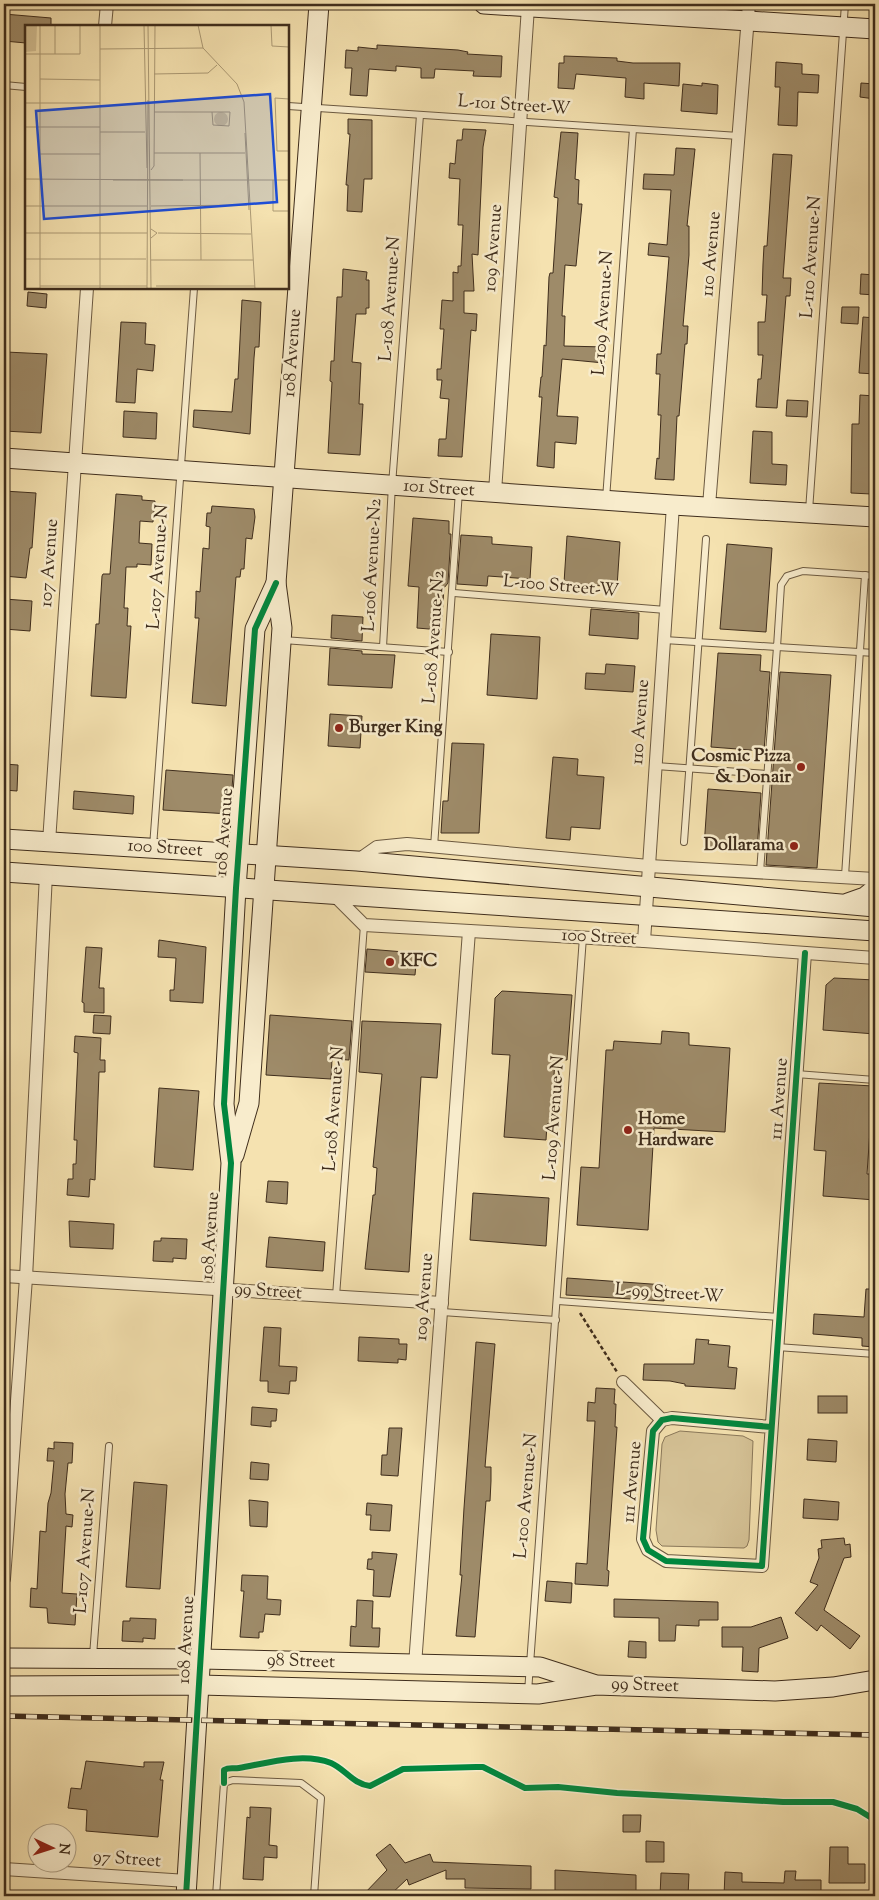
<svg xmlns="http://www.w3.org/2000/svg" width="879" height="1900" viewBox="0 0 879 1900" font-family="'Sorts Mill Goudy',serif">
<rect width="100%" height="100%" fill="#f5e2b0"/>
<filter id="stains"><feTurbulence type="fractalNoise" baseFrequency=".004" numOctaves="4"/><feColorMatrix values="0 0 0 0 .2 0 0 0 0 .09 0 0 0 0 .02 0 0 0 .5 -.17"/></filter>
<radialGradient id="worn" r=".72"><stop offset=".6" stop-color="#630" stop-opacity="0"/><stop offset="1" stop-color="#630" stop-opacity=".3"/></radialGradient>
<!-- green -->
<polygon fill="#d6c397" stroke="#8a785a" points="680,1431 743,1436 753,1441 749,1540 747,1546 744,1548 662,1546 658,1542 656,1530 662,1444 665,1437"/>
<!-- building -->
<g fill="#9e8b69" stroke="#3f2d1c">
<polygon points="4,14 51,18 51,26 26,26 26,43 4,41"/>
<polygon points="377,45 458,50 468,52 467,54 502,56 501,77 473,76 474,71 435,69 434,78 421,78 421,68 396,66 396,71 369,69 367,96 350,95 352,68 345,68 346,50 358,51 358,47 377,49"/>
<polygon points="564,56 617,58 617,61 633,63 680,63 679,86 644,83 644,99 625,97 626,78 576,74 574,89 558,88 559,63 564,63"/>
<polygon points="776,62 802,64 802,74 819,75 818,93 798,92 797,126 778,125 780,87 775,87"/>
<polygon points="702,83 718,85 717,114 681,111 683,84 702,86"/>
<polygon points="861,83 875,84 875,99 860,97"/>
<polygon points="348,119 372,120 372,179 364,179 362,212 347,211 348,185 346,185 350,134 348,134"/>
<polygon points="463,129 486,130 483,147 478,255 472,254 474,291 464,291 464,313 477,314 476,331 471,330 462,457 438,456 439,439 446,439 449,399 440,398 442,380 437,380 437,369 441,369 444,329 440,329 442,300 453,301 453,272 458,273 458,266 461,266 463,225 458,225 460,179 449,178 450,163 455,164 457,140 462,140"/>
<polygon points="561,132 578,133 575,179 579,180 578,204 582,204 576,266 565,265 562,316 565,316 564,346 605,347 604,363 562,359 557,416 578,417 576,444 555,442 554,468 537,466 542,397 539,397 541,377 542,377 544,345 546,346 549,277 550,273 553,273 558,198 554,197"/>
<polygon points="676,148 695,149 687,226 689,226 689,255 683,326 688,326 687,344 685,344 679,416 677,416 674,480 655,479 657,458 659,459 661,415 658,415 660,374 656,374 657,354 661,354 669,257 648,255 649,243 667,245 671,190 643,189 644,174 674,175"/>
<polygon points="773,154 792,155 783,278 791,278 790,296 786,296 777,408 756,407 758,379 761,379 763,355 758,355 758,322 765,322 767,295 762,295 763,264 764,246 767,246"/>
<polygon points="343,269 367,272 366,280 369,280 369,308 366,308 366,314 356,314 352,362 361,363 359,404 363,404 360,455 328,453 332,382 330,381 331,361 334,361 337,297 342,297"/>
<polygon points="861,274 875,275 875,295 860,294"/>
<polygon points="28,292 47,294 46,308 27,306"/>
<polygon points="242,300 261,302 259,347 255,347 254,358 250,434 193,427 194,410 232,412 235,379 238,379"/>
<polygon points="842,307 859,307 858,324 841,323"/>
<polygon points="863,317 875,318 875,374 859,373"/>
<polygon points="121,322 146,323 145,344 155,345 153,371 137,369 135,403 116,402"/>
<polygon points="6,352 47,354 41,433 4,431"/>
<polygon points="860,395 875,396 875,444 871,494 851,493 852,424 859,424"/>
<polygon points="787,400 808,401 807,417 786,416"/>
<polygon points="124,411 157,413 156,439 123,437"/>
<polygon points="753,431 772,432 772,464 787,465 786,485 750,483"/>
<polygon points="4,491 36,493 32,548 30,548 26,578 4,576 7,520 4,520"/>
<polygon points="116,494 142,496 142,500 155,501 153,522 140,521 139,543 152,544 151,565 137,564 137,567 126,567 124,608 128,608 127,626 131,626 126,698 91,696 96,624 99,624 102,576 103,574 110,574"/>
<polygon points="212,506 254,509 255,517 252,539 246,538 244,569 241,569 240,577 236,577 226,706 192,703 199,618 195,618 196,599 196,591 200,592 203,548 209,549 210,527 206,526 207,513 211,513"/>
<polygon points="413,518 449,521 449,534 451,534 448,583 444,588 441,630 417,628 419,587 408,586"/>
<polygon points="461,535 492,537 492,544 532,547 530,579 488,576 487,586 457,584"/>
<polygon points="567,536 620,542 617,587 564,583"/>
<polygon points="727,544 772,548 766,632 720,629"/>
<polygon points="4,599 32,601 30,631 4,629"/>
<polygon points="591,609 639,613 638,639 589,635"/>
<polygon points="332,615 363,617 362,641 331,638"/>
<polygon points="491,634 540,637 537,699 487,695"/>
<polygon points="330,648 362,651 362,654 395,655 392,688 328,685"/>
<polygon points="718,653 761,655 760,671 770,672 764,751 711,747"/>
<polygon points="606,664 635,666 633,692 585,689 586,673 605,674"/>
<polygon points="780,672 831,675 817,868 766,865"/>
<polygon points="330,714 362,716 360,748 328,746"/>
<polygon points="452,743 484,744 479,833 441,833 443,801 448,801"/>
<polygon points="553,757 578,759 577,775 604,777 600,829 571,827 570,840 546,838"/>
<polygon points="4,764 18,765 17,791 4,790"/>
<polygon points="166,770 233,775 230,814 163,810"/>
<polygon points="708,789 761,793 757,851 704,847"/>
<polygon points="74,791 134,796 133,814 73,809"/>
<polygon points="159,940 206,947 203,1003 170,1001 170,990 174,990 176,958 158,957"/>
<polygon points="86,947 102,948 99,988 104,988 104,1013 84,1012 84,1003 82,1002"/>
<polygon points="367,949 417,953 415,975 365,972"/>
<polygon points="834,978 875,980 875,1034 823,1030 826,985"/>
<polygon points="502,991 572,995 567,1060 555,1059 551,1124 547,1124 546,1140 504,1137 510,1055 492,1054 495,998"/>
<polygon points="94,1015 111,1016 110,1034 93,1033"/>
<polygon points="270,1015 352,1021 349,1060 332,1059 331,1079 266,1075"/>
<polygon points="362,1021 441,1024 437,1078 421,1077 409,1272 365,1269 373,1195 375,1195 377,1168 373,1167 382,1074 359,1072"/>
<polygon points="662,1031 689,1033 689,1045 730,1048 725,1132 654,1128 648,1230 577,1225 581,1167 599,1168 606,1050 613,1050 614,1041 661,1044"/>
<polygon points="75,1036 101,1038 100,1060 105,1060 105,1072 99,1072 95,1180 90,1179 89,1197 67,1195 68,1179 73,1179 73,1164 76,1164 77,1140 74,1140 78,1053 74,1052"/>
<polygon points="819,1083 873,1086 867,1174 875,1174 875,1200 823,1196 826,1151 814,1150"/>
<polygon points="159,1088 199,1091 193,1170 154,1167"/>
<polygon points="268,1181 288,1182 287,1204 266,1202"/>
<polygon points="473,1193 549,1198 546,1246 470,1240"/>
<polygon points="69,1221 114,1224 113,1249 70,1247"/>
<polygon points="269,1237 325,1242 323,1271 266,1267"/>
<polygon points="161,1238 187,1239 186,1259 173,1258 173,1262 153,1261 154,1241 161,1241"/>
<polygon points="567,1278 665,1285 664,1301 566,1295"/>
<polygon points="866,1289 875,1289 875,1347 862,1346 862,1338 813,1334 814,1314 864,1317"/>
<polygon points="264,1327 281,1328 279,1366 297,1367 296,1381 290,1381 289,1394 268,1392 268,1381 260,1381"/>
<polygon points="359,1337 399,1339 399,1344 407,1344 406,1360 398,1359 398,1363 358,1361"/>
<polygon points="696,1339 709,1340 708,1344 730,1346 728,1367 737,1368 735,1389 685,1386 685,1384 670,1381 643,1380 644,1364 694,1364"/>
<polygon points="476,1342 495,1344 485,1467 491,1467 491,1481 490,1501 486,1501 475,1637 456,1636 462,1575 460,1575 464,1508"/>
<polygon points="596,1388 615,1389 614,1404 616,1404 615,1427 617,1427 607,1570 609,1571 608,1586 575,1584 576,1563 587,1564 595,1421 587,1421 588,1402 595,1403"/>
<rect x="818" y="1396" width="29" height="17"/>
<polygon points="252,1407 277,1409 276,1421 271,1421 271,1427 251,1425"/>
<polygon points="389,1428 402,1428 398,1476 381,1475 382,1455 387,1455"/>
<polygon points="808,1439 837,1441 836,1462 807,1460"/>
<polygon points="54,1442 73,1443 72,1463 68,1463 65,1494 66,1514 73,1515 72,1527 66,1526 62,1593 77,1594 75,1625 48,1623 47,1608 30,1607 31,1588 37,1589 40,1531 46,1532 48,1503 51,1493 54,1461 47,1461 48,1448 54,1449"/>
<polygon points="251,1462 269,1464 268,1480 250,1479"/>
<polygon points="134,1482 167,1485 160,1589 126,1587"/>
<polygon points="804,1499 839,1502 838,1520 803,1518"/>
<polygon points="249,1500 268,1502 267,1527 250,1526"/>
<polygon points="367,1503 392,1505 390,1531 370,1530 371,1515 366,1515"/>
<polygon points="844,1538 845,1545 850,1544 851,1557 844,1558 824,1610 860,1636 850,1649 821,1625 817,1631 795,1613 818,1585 810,1582 819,1558 818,1549 822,1548 821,1540"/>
<polygon points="372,1552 397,1554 390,1597 373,1596 374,1570 367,1569 368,1559 372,1559"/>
<polygon points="242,1575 268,1576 267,1599 281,1600 280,1615 265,1614 263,1632 259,1632 259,1638 240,1637 244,1591 241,1591"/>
<polygon points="547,1581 572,1583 571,1603 545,1601"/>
<polygon points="614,1599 718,1602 718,1620 699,1620 699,1626 676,1625 675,1641 659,1641 659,1618 614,1617"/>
<polygon points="357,1600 373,1601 372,1628 380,1628 379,1647 350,1646 351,1626 356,1627"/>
<polygon points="781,1617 788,1638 759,1648 758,1672 742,1671 743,1647 722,1647 722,1627 751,1627"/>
<polygon points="130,1618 156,1619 155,1639 143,1638 143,1642 122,1641 123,1621 130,1621"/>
<polygon points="629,1641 646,1642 646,1658 628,1657"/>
<polygon points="86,1761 144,1767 144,1762 164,1762 160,1780 163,1780 158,1837 86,1831 87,1810 68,1808 71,1788 81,1789"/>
<polygon points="250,1807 271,1808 269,1845 277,1846 277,1858 264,1857 263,1880 243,1879 247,1817 250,1818"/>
<polygon points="623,1815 641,1815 640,1832 623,1832"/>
<polygon points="646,1841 664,1842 664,1862 646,1862"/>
<polygon points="390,1844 405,1863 430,1854 433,1862 531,1866 531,1889 465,1888 465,1879 446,1879 446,1870 409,1885 407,1879 389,1896 362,1896 387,1870 376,1855"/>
<polygon points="830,1847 848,1847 848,1864 865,1864 865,1883 829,1883"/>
<polygon points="555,1870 636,1875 636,1895 555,1894"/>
<polygon points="785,1871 796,1871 795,1880 821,1880 821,1896 724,1896 725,1872 742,1873 742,1882 784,1883"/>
<polygon points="661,1873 689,1874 688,1896 660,1896"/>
</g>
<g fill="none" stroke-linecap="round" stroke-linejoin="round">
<defs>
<g id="lane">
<polyline points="4,85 26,87"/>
<polyline points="288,106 739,136"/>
<polyline points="606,499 633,129"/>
<polyline points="809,511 845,4"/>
<polyline points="454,593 666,610"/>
<polyline points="283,640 449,652"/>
<polyline points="664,640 777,647 781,585 787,576 803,571 875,576"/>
<polyline points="383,647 392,485 420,115"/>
<polyline points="656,766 767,774"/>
<polyline points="684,842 706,539"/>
<polyline points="153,847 194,288"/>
<polyline points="434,847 459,491"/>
<polyline points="760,872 777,647 875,653"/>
<polyline points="845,876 865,575"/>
<polyline points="796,1074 875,1080"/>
<polyline points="336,1296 364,925"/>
<polyline points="558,1301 779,1317"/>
<polyline points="442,1312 556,1320"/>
<polyline points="777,1347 875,1354"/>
<polyline points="93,1656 109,1446"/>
<polyline points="528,1692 583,937"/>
<polyline points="216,1896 224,1783 233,1780 301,1783 321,1798 314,1896"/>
</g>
<g id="street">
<polyline points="105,26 107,4"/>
<polyline points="495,492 528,7"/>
<polyline points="709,506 749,4"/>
<polyline points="49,842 87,288"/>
<polyline points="357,861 377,847 407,844 649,866 875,879"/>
<polyline points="334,895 364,925 644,941 875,958"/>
<polyline points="644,941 673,505"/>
<polyline points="4,1276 442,1303"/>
<polyline points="623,1382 662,1420"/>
<polyline points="771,1427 672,1418 662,1420 653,1431 643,1539 648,1550 666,1561 762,1566 805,953"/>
<polyline points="4,1579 26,1278 46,874"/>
<polyline points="415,1665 469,931"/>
<polyline points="4,1869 187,1881"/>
</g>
<g id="secondary">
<polyline points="484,4 875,29"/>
<polyline points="4,458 673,505 875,517"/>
<polyline points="4,839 357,861 875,907"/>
<polyline points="4,872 875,931"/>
<polyline points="848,903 865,897 875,889"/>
<polyline points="234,1155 249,1103 282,628 276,583 319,4"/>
<polyline points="4,1658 201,1659 540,1667 593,1684"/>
<polyline points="4,1686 200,1685 538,1694 596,1685 775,1691 833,1687 875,1680"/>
<polyline points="186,1896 231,1163 224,1104 236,888 255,629 276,583"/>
</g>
</defs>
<!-- lane casing -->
<use href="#lane" stroke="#6c5a41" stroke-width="8"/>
<!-- street casing -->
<use href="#street" stroke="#6c5a41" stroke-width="14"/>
<!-- secondary casing -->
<use href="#secondary" stroke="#3f2d1c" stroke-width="21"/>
<!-- path -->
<polyline stroke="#3f2d1c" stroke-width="2.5" stroke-dasharray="4 2.5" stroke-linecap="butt" points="580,1313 617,1372"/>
<!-- lane -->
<use href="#lane" stroke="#f8eccc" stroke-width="6"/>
<!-- street -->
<use href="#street" stroke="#f8eccc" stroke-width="12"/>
<!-- secondary -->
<use href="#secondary" stroke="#f8eccc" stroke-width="19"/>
<defs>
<polyline id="rail" points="4,1716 875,1735"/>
</defs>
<!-- rail casing -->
<use href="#rail" stroke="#3f2d1c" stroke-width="5.5"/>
<!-- rail -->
<use href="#rail" stroke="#f8eccc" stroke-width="4" stroke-dasharray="11" stroke-linecap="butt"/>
<defs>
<g id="cycleway">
<polyline points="771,1427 672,1418 662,1420 653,1431 643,1539 648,1550 666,1561 762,1566 805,953"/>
<path d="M224 1783V1770C229 1767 233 1769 239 1768 267 1763 303 1752 331 1763 345 1769 353 1784 370 1786L403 1769 476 1767H483L525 1788 558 1787 617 1793 783 1802H833L857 1809 875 1820"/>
<polyline points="186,1896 231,1163 224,1104 236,888 255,629 276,583"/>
</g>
</defs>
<!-- cycleway casing -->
<use href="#cycleway" stroke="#f8eccc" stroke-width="9"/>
<!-- cycleway -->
<use href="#cycleway" stroke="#00873e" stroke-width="6"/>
</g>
<!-- markers -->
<g fill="#8f2418" stroke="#f8eccc" stroke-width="2">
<circle cx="339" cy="728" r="5"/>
<circle cx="801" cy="767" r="5"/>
<circle cx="794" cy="846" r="5"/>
<circle cx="390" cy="962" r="5"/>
<circle cx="628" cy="1130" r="5"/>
</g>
<g text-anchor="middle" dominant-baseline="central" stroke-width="5" stroke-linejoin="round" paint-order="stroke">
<!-- street labels -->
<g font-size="18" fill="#3f2d1c" stroke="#f8eccc">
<text transform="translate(514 106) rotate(4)">L-101 Street-W</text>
<text transform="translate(494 248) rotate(-86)">109 Avenue</text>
<text transform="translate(712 254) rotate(-85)">110 Avenue</text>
<text transform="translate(812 257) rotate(-86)">L-110 Avenue-N</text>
<text transform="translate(391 299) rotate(-86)">L-108 Avenue-N</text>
<text transform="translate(604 313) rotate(-86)">L-109 Avenue-N</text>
<text transform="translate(293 353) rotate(-86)">108 Avenue</text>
<text transform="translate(439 489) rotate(4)">101 Street</text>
<text transform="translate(50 563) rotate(-86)">107 Avenue</text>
<text transform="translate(373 565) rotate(-87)">L-106 Avenue-N2</text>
<text transform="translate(159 567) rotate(-86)">L-107 Avenue-N</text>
<text transform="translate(561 587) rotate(5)">L-100 Street-W</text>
<text transform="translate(435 637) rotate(-86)">L-108 Avenue-N2</text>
<text transform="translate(641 722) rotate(-86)">110 Avenue</text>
<text transform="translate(225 832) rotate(-86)">108 Avenue</text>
<text transform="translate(165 849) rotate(4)">100 Street</text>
<text transform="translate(599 938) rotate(3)">100 Street</text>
<text transform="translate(780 1099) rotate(-86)">111 Avenue</text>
<text transform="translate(335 1109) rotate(-86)">L-108 Avenue-N</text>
<text transform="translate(555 1118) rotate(-86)">L-109 Avenue-N</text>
<text transform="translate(211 1236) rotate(-86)">108 Avenue</text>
<text transform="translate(268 1292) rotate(4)">99 Street</text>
<text transform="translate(669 1294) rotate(4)">L-99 Street-W</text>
<text transform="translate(425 1297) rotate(-86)">109 Avenue</text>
<text transform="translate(633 1482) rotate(-85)">111 Avenue</text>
<text transform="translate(527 1496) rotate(-85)">L-100 Avenue-N</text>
<text transform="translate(86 1551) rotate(-86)">L-107 Avenue-N</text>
<text transform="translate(187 1640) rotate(-87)">108 Avenue</text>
<text transform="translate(301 1662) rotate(2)">98 Street</text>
<text transform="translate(645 1686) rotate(2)">99 Street</text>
<text transform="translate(127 1860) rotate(4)">97 Street</text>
</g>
<!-- poi labels -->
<g font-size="18" font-weight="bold" fill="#3f2d1c" stroke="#f8eccc" text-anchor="start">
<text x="349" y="728">Burger King</text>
<text x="791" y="757" text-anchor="end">Cosmic Pizza<tspan x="791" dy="21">&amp; Donair</tspan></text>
<text x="784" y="846" text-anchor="end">Dollarama</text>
<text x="400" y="962">KFC</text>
<text x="638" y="1120">Home<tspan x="638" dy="21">Hardware</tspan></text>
</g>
</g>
<!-- overview -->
<g transform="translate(25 25)">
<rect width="264" height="264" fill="#f5e2b0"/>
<path d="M0 0H12L11 26 0 27ZM189 94a7 7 0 1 1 14 0a7 7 0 1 1-14 0Z" fill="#d6c397"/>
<path fill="none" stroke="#ac9a75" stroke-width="1" d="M15 0V264M119 0 122 143M123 0 126 264M173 0 178 23 212 59 219 77 230 264M246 0 247 21 264 22M75 24 178 23M0 29H55V0M30 29V0M129 49 183 48 192 40M15 54 75 55M264 74 250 73 252 126H264M0 78H75M129 87H205L204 101 188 100 187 87M0 102H75M75 107H120M220 108 224 185M129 128H220M175 128 176 235M15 129H75M126 145 129 141 130 0M0 154 158 155M88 155H264M248 155V186H264M0 181H122M126 181 222 180M0 208H122M133 208 226 209M126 213 132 208 126 204M0 234H121M126 235H228M15 261H122M131 261H230M75 264V0M122 264 123 75"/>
<path fill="#1d4ed8" fill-opacity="0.15" stroke="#1d4ed8" stroke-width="2.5" d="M245 69 252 177 19 194 11 86Z"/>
<rect width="264" height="264" fill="none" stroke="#3f2d1c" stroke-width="2.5"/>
</g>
<!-- margin -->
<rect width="879" height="1900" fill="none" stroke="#f5e2b0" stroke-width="20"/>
<rect x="5" y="5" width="869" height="1890" fill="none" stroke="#3f2d1c" stroke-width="2.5"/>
<rect x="10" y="10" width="859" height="1880" fill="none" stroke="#3f2d1c"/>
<!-- north arrow -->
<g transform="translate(52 1848) rotate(94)"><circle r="24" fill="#f8eccc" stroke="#aea086"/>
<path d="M0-4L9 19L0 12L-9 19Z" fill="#8f2418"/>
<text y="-8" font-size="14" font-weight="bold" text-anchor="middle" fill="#3f2d1c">N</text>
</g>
<rect width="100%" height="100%" filter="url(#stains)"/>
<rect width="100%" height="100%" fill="url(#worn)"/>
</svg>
